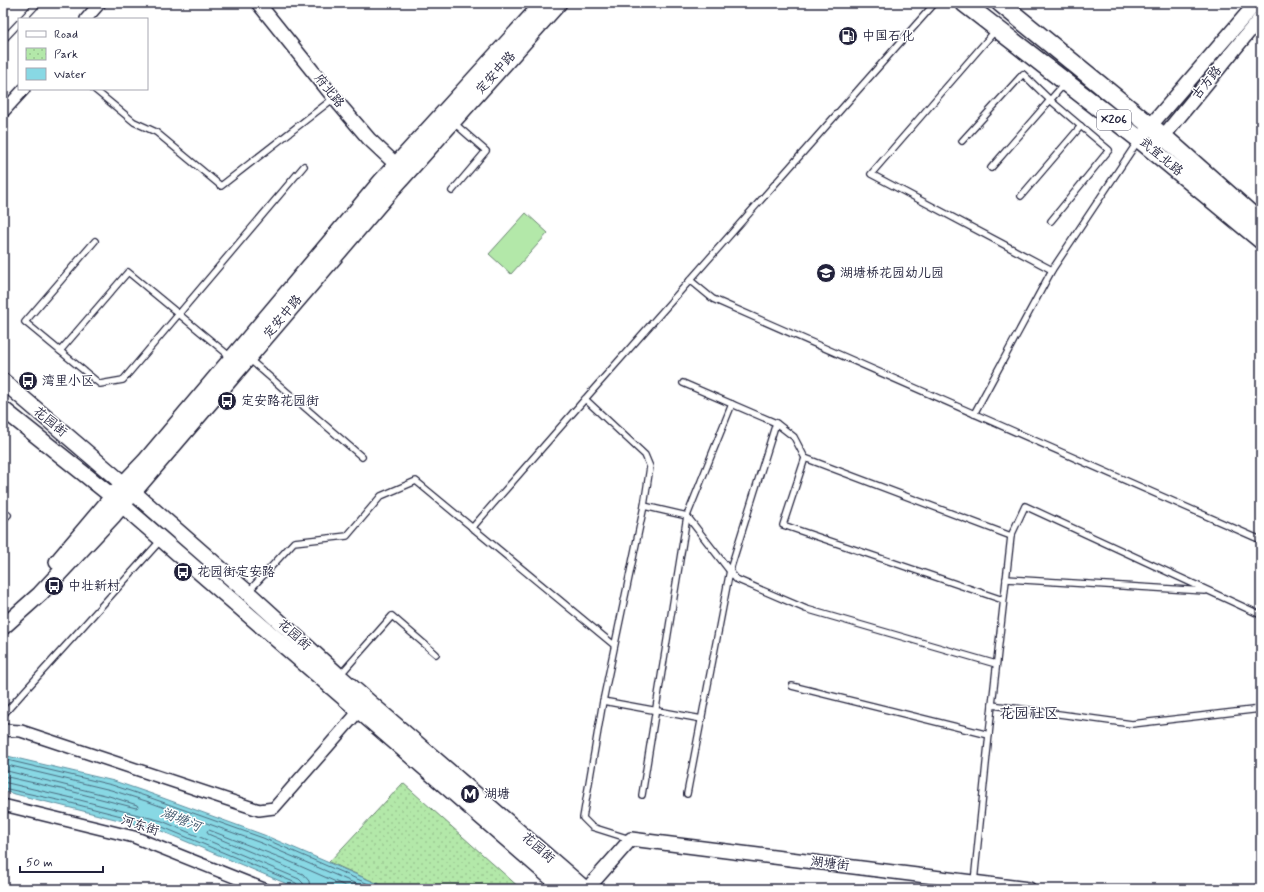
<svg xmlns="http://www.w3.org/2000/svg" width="1264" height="892" viewBox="0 0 1264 892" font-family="Mynerve,'LXGW WenKai TC',sans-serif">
<defs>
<pattern id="park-dots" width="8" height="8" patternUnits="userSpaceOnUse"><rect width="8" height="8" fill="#b3e8a9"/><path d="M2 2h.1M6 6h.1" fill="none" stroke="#9ac792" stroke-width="1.8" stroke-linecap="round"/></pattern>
</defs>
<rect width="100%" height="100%" fill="#fff"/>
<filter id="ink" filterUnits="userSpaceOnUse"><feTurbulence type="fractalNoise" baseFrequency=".025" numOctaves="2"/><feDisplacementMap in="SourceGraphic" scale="8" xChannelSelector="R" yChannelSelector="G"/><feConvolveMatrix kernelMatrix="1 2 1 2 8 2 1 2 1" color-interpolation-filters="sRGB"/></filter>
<g filter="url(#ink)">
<!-- grass -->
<polygon fill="#b3e8a9" stroke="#6a8572" points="526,213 548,233 511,274 489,254"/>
<!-- park -->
<polygon fill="url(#park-dots)" stroke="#6a8572" points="403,783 521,889 390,889 329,862"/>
<!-- water -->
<polygon fill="#88d8e4" stroke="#5f8fa0" points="3,755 114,781 152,794 264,835 390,889 299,889 159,830 3,791"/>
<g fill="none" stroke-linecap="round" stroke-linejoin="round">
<!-- shore -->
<g stroke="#4b6b7f" stroke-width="1">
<polyline points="3,759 112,785 151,798 263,838 380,889"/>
<polyline points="3,764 111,790 149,802 261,843 368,889"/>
<polyline points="3,770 109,796 137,805 138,807 136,808 70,791 3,776"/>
<polyline points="3,782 68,797 162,821 299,879 303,883 304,889"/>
<polyline points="3,788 67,802 160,826 296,883 299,886 299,889"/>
<polyline points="310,889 309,881 303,874 208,834 207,831 209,830 284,859 352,889"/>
</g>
<defs>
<g id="service">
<polyline points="23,19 38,3"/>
<polyline points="995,31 871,174 1052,270"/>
<polyline points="3,40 19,23"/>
<polyline points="94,89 134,122 156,132 221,186 334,98"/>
<polyline points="962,141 1023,74 1050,100 1109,150 1051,221"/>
<polyline points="991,168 1065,83"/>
<polyline points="452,191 486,151 453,122"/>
<polyline points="1021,196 1081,126"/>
<polyline points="95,241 25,322 100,384 123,380 304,166"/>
<polyline points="690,280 713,299 1261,540"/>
<polyline points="60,351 128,272 232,358"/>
<polyline points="248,358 362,457"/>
<polyline points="683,383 776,423 794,437 805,458 1011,536"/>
<polyline points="585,399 645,455 650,467 644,506 603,701 583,818 592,827 630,839"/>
<polyline points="974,414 1052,270 1138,141"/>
<polyline points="805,458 783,525 1003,600"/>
<polyline points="644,506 687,516 736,579 806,609 996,664"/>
<polyline points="3,511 8,515 3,520"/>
<polyline points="472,528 585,399 935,3"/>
<polyline points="1006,579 1205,591"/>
<polyline points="248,592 294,542 347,536 381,496 416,481 614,645"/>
<polyline points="340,675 392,616 436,654"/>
<polyline points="792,686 989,735"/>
<polyline points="603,701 702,719"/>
<polyline points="992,705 1132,724 1261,709"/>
<polyline points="3,715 161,540"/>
<polyline points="687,794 730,570 776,423"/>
<polyline points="642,795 687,516 732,404"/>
<polyline points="974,882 992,705 1011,536 1025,506 1261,615"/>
</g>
<g id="minor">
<polyline points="86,19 100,3"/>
<polyline points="3,112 24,89"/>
<polyline points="3,730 21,731 259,810 274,808 359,711"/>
<polyline points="3,805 134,837 264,889"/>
</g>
<g id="tertiary">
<polyline points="258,3 339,104 369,139 403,171"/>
<polyline points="1145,132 1256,3"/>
<polyline points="1157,144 1261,17"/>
<polyline points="587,889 631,839 1029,889"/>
</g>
<g id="secondary">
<polyline points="3,381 134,493 248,593 339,676 585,889"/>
<polyline points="3,409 113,497 564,889"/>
<polyline points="57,562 123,484 145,461 381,181 543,3"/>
<polyline points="3,627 40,594 114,515 391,191 559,3"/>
</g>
<g id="primary">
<polyline points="964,3 1139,139 1261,240"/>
<polyline points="1000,3 1163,136 1261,223"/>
</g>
</defs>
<!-- service casing -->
<use href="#service" stroke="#22223b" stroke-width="8"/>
<!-- minor casing -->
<use href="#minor" stroke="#22223b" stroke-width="14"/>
<!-- tertiary casing -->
<use href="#tertiary" stroke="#22223b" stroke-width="16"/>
<!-- secondary casing -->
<use href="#secondary" stroke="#22223b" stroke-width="18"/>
<!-- primary casing -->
<use href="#primary" stroke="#22223b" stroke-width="20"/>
<!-- service -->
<use href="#service" stroke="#fff" stroke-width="5.5"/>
<!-- minor -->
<use href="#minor" stroke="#fff" stroke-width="11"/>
<!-- tertiary -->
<use href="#tertiary" stroke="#fff" stroke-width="13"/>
<!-- secondary -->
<use href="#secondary" stroke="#fff" stroke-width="15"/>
<!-- primary -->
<use href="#primary" stroke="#fff" stroke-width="17"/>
</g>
</g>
<!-- icons -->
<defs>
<symbol id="fuel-disc" viewBox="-11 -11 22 22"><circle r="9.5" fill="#22223b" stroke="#fff"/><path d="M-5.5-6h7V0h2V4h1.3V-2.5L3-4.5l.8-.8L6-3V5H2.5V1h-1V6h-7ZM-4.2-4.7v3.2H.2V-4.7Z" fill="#fff"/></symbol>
<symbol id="school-disc" viewBox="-11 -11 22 22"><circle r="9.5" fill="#22223b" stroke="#fff"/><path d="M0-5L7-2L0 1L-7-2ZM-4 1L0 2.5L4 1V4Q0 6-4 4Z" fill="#fff"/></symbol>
<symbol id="bus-disc" viewBox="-11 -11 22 22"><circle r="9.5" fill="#22223b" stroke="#fff"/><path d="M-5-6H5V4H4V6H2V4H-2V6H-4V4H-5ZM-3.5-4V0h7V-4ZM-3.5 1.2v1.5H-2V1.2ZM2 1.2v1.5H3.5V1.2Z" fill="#fff"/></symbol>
<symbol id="metro-disc" viewBox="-11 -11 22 22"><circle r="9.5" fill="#22223b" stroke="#fff"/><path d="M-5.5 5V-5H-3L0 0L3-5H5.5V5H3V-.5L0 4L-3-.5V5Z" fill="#fff"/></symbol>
</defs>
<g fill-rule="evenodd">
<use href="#fuel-disc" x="837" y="25" width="22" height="22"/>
<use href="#school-disc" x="815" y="262" width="22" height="22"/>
<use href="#bus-disc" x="17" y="370" width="22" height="22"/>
<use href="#bus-disc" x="216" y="390" width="22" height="22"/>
<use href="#bus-disc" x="172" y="561" width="22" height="22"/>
<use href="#bus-disc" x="43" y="575" width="22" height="22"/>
<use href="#metro-disc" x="459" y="783" width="22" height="22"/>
</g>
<g text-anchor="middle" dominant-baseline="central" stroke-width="3" stroke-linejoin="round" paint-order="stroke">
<!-- shield labels -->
<rect fill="#fff" stroke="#646476" stroke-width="1" x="1097" y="110" width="34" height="20" rx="3"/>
<g font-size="12" font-weight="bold" fill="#22223b">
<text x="1114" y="120">X206</text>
</g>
<!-- poi labels -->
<g font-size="13" fill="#22223b" stroke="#fff" text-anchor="start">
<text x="862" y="36">中国石化</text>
<text x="840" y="273">湖塘桥花园幼儿园</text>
<text x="42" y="381">湾里小区</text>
<text x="241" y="401">定安路花园街</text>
<text x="197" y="572">花园街定安路</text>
<text x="68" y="586">中壮新村</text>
<text x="484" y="794">湖塘</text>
</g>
<!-- street labels -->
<g font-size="13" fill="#22223b" stroke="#fff">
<text transform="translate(496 73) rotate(-48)">定安中路</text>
<text transform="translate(1207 83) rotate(-51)">古方路</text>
<text transform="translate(329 91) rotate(51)">府北路</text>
<text transform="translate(1161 157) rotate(40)">武宜北路</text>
<text transform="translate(283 317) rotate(-50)">定安中路</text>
<text transform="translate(50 422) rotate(40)">花园街</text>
<text transform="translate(294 635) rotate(42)">花园街</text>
<text transform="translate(140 826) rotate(18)">河东街</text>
<text transform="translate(538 848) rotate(41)">花园街</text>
<text transform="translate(830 864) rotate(7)">湖塘街</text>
</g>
<!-- water labels -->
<g font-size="14" font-style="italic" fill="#41596e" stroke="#fff">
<text transform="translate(181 820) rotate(22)">湖塘河</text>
</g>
<!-- quarter labels -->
<g font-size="15" fill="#22223b" stroke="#fff">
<text x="1029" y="714">花园社区</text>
</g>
</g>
<!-- margin -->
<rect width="1264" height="892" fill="none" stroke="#fff" stroke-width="16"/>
<rect x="8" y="8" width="1248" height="876" fill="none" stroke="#22223b" stroke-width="1.5" filter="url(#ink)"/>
<!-- legend -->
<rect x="18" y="18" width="130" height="72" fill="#ffffff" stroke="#a7a7b1"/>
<rect x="26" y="31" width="20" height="6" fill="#ffffff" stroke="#a7a7b1"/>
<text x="54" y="38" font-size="12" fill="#22223b">Road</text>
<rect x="26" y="48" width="20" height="12" fill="url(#park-dots)" stroke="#a7a7b1"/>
<text x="54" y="58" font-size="12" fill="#22223b">Park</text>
<rect x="26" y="68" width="20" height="12" fill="#88d8e4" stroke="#a7a7b1"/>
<text x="54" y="78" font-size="12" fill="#22223b">Water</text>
<!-- scale -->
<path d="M20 866v6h83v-6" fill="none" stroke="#22223b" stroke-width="2"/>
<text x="26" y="866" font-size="12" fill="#22223b" stroke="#ffffff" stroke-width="3" paint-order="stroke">50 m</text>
</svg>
